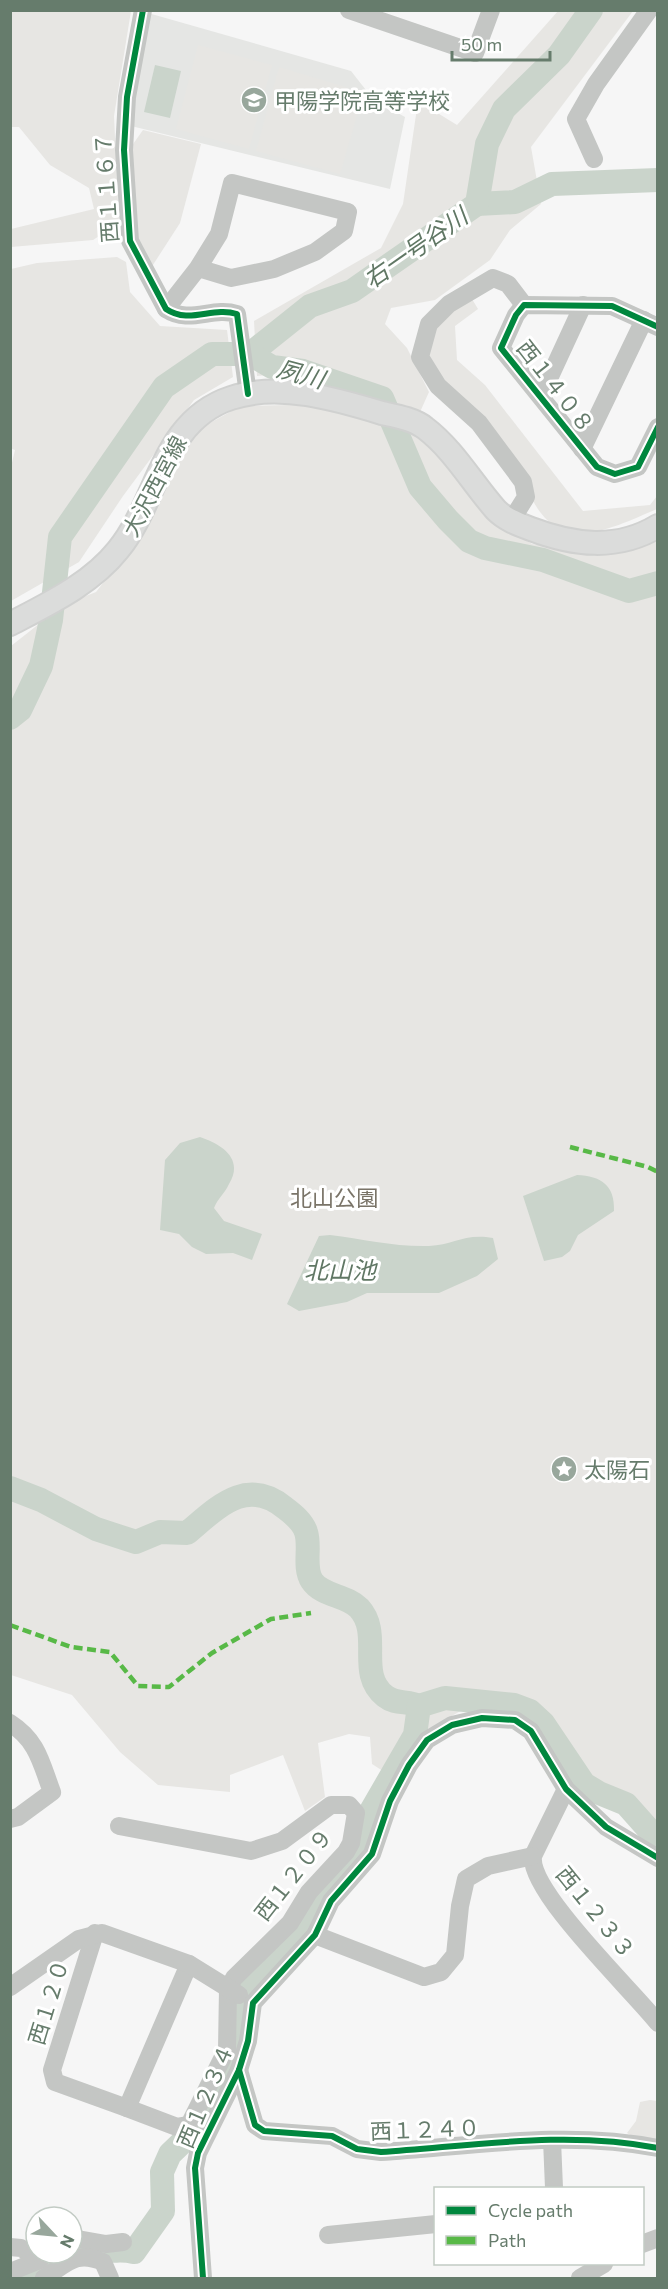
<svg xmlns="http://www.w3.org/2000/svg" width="668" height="2289" viewBox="0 0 668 2289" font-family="Commissioner,'Noto Sans JP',sans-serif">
<rect width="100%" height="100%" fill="#f6f6f6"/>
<!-- built -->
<polygon fill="#e5e6e4" points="148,13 351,71 373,99 405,117 390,189 131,126"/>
<!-- green -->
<g fill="#e7e6e3">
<polygon points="11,10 131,11 114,116 119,223 93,240 11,247 11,229 94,209 89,188 50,165 19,127 11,127"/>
<polygon points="558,11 633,11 531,147 541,204 510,230 490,260 435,300 391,308 385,324 407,348 429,392 420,412 292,373 257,376 254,321 381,248 403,204 418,101 457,125"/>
<polygon points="198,45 272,65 249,149 176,129"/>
<polygon points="279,67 346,87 358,112 340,174 256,151"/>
<polygon points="143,130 201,144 180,223 149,271 136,240 131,147"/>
<polygon points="117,257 126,262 130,292 160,326 227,330 233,377 194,400 123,496 79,562 11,601 10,471 15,450 10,448 11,269 37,263"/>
<path d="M472 299 478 309 455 326 457 360 485 385 583 511 650 505 657 496V509C612 528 561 556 532 499 512 473 429 379 428 352 427 324 450 310 472 299Z"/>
<polygon points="337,404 427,438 459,483 485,514 532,544 591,553 657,535 657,1834 622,1796 597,1785 516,1702 471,1705 406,1742 386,1773 372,1764 370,1737 349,1734 318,1743 325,1797 305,1811 283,1755 230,1775 230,1792 158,1785 120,1752 72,1695 11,1675 11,646 63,605 96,592 131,547 186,436 241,406"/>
<polygon points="650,2100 657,2101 657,2144 639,2140 627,2133 636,2121 640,2102"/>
</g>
<!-- water -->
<g fill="#cad4cb">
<polygon points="155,65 181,71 170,118 144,112"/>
<path d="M200 1137C223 1145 244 1159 229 1184 225 1193 218 1198 214 1208L224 1221 262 1234 252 1260 233 1253 206 1254 192 1247 179 1234 160 1230 165 1160 180 1143Z"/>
<path d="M577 1175C601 1176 615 1185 614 1211L578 1235 570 1251 562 1257 544 1261 523 1196Z"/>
<path d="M330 1235C363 1239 395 1247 429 1246 454 1245 464 1233 493 1238L498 1259 477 1276 439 1293H367L347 1302 299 1311 287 1304 319 1236Z"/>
</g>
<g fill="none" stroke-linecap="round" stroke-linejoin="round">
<!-- river -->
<g stroke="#cad4cb" stroke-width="24">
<polyline points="477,204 515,202 552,184 658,180"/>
<polyline points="250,354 310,306 352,291 477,204 487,144 504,109 559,55 591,10"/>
<polyline points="10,718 20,710 41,666 51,620 60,537 164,387 212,354 250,354 272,367 303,371 382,398 420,487 448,520 469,541 485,548 543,560 629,591 658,583"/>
<path d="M10 1488 41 1500 96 1529 136 1542 160 1532 187 1533C217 1508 246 1476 285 1508 293 1514 303 1522 306 1532 311 1547 303 1567 312 1581 322 1596 346 1595 359 1608 383 1634 356 1673 385 1696 396 1705 408 1700 419 1706"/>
<path d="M72 2247C84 2246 91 2249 103 2250 114 2252 122 2249 134 2252L163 2211 162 2172 170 2154 199 2126 225 2073 234 2051 236 2007 247 1983 287 1947 326 1888 358 1855 371 1811 415 1735 419 1706 445 1698 514 1705 530 1711 543 1723 584 1784 599 1793 626 1804 658 1840"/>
<polyline points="26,2278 51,2267 62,2257"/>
</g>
<defs>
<path id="major" d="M10 624C48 604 91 584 118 550 159 500 161 421 231 398 279 382 336 399 382 413 396 416 414 419 425 428 454 450 472 483 496 510 506 520 518 524 531 529 573 545 617 551 658 526"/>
</defs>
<!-- major casing -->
<use href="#major" stroke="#d0d1d0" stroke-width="26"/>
<!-- minor -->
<g stroke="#c4c6c4" stroke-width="18">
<path d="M143 10 127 97 124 150 130 241 166 309C190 325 212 306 237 314L248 394"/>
<polyline points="349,10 475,53 491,10"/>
<polyline points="594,159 576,119 596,84 649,10"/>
<polyline points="166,309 198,268 231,278 274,269 315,252 344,231 348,212 232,183 219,234 198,268"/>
<polyline points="658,327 612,306 524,305 516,315 501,348 597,467 615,474 638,467 658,427"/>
<polyline points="541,396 583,305"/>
<polyline points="582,449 644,320"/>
<polyline points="511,521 526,497 523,482 479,423 438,386 420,357 429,324 449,304 493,278 508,284 524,305"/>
<path d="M10 1723C38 1741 41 1763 52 1792L18 1817 10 1819"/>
<path d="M566 1789 533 1856C528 1891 633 1991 658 2023"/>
<polyline points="119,1826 251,1851 282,1841 331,1805 349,1805 356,1813 351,1843 346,1852 309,1892 290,1923 234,1978 228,1989 227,2049 189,2125 177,2127 127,2108"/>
<polyline points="95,1933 52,2070 55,2082 127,2108 189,1964"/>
<polyline points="315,1935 424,1977 441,1972 455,1955 460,1906 466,1879 488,1866 533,1856"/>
<polyline points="10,1987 79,1939 102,1933 189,1964 239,1995"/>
<path d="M239 2070 255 2125 264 2131 332 2136 357 2149 381 2152C472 2146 567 2130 658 2148"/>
<polyline points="552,2140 554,2188"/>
<polyline points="328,2235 436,2224"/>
<polyline points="72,2238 106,2244 123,2242"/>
<polyline points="642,2244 658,2238"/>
<polyline points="10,2247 21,2248 40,2260 10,2272"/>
<path d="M44 2278C67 2264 75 2250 103 2262L110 2278"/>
<polyline points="203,2278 195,2168 198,2153 239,2070 248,2041 253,2003 315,1935 331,1901 372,1854 390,1801 409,1765 427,1740 452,1725 482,1718 515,1720 531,1731 566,1789 606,1827 658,1858"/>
<polyline points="580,2278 604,2264"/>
</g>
<!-- major -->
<use href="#major" stroke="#dbdcdb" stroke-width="22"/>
<!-- quiet -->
<g stroke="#58b947" stroke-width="4.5" stroke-dasharray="9 4.5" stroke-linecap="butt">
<polyline points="570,1147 648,1167 658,1172"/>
<polyline points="10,1625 71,1647 110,1652 138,1686 169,1687 212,1653 271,1619 311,1613"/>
</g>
<defs>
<g id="cycleway">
<path d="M143 10 127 97 124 150 130 241 166 309C190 325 212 306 237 314L248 394"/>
<polyline points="658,327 612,306 524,305 516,315 501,348 597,467 615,474 638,467 658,427"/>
<path d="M239 2070 255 2125 264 2131 332 2136 357 2149 381 2152C472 2146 567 2130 658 2148"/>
<polyline points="203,2278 195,2168 198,2153 239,2070 248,2041 253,2003 315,1935 331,1901 372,1854 390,1801 409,1765 427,1740 452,1725 482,1718 515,1720 531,1731 566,1789 606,1827 658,1858"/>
</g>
</defs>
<!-- cycleway casing -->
<use href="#cycleway" stroke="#fff" stroke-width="10"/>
<!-- cycleway -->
<use href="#cycleway" stroke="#00873e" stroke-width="6"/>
</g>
<!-- icons -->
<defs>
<symbol id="school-disc" viewBox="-11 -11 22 22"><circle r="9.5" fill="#98a79c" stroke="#fff"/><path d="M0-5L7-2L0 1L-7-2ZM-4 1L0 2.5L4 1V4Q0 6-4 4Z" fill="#fff"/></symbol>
<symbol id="sight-disc" viewBox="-11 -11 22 22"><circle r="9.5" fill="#98a79c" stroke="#fff"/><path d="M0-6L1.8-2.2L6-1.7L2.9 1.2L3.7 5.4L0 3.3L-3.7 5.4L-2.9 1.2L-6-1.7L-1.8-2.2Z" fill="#fff"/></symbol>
</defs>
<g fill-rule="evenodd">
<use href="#school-disc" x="239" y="85" width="30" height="30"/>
<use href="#sight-disc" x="549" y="1454" width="30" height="30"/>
</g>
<g text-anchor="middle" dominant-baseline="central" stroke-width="6" stroke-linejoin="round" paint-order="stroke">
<!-- poi labels -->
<g font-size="22" fill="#667c6c" stroke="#fff" text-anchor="start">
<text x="274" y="100">甲陽学院高等学校</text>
<text x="584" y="1469">太陽石</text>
</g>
<!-- street labels -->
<g font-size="22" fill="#667c6c" stroke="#fff">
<text transform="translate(106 188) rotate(-94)">西１１６７</text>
<text transform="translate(556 386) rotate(52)">西１４０８</text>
<text transform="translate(154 486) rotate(-62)">大沢西宮線</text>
<text transform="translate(293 1874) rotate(-52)">西１２０９</text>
<text transform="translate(596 1912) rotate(51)">西１２３３</text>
<text transform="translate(48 2002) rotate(-73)">西１２０</text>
<text transform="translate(205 2096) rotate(-67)">西１２３４</text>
<text transform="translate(425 2129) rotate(-2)">西１２４０</text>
</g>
<!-- park labels -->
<g font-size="22" fill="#7a7468" stroke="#fff">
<text x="334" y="1197">北山公園</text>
</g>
<!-- water labels -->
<g font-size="24" font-style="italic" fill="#607764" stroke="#fff">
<text transform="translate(415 247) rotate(-35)">右一号谷川</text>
<text transform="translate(301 373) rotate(15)">夙川</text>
<text x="340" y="1269">北山池</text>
</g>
</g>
<!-- border -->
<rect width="668" height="2289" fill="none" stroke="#667c6c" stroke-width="24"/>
<!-- legend -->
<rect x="434" y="2187" width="210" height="78" fill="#ffffff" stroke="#c2cbc4" stroke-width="1.5"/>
<rect x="446" y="2206" width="30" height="9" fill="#00873e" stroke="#c2cbc4" stroke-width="1.5"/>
<text x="488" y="2217" font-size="18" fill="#667c6c">Cycle path</text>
<rect x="446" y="2236" width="30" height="9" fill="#58b947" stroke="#c2cbc4" stroke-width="1.5"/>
<text x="488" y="2247" font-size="18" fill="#667c6c">Path</text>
<!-- north arrow -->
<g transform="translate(54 2235) rotate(116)"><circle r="28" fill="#ffffff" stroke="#c2cbc4" stroke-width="1.5"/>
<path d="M0-4.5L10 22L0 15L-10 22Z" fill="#98a79c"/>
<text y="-9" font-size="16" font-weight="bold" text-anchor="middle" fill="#667c6c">N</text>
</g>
<!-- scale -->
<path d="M452 51v9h98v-9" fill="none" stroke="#667c6c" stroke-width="3"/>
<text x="461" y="51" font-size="18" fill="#667c6c" stroke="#ffffff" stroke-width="4.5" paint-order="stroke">50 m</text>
</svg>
